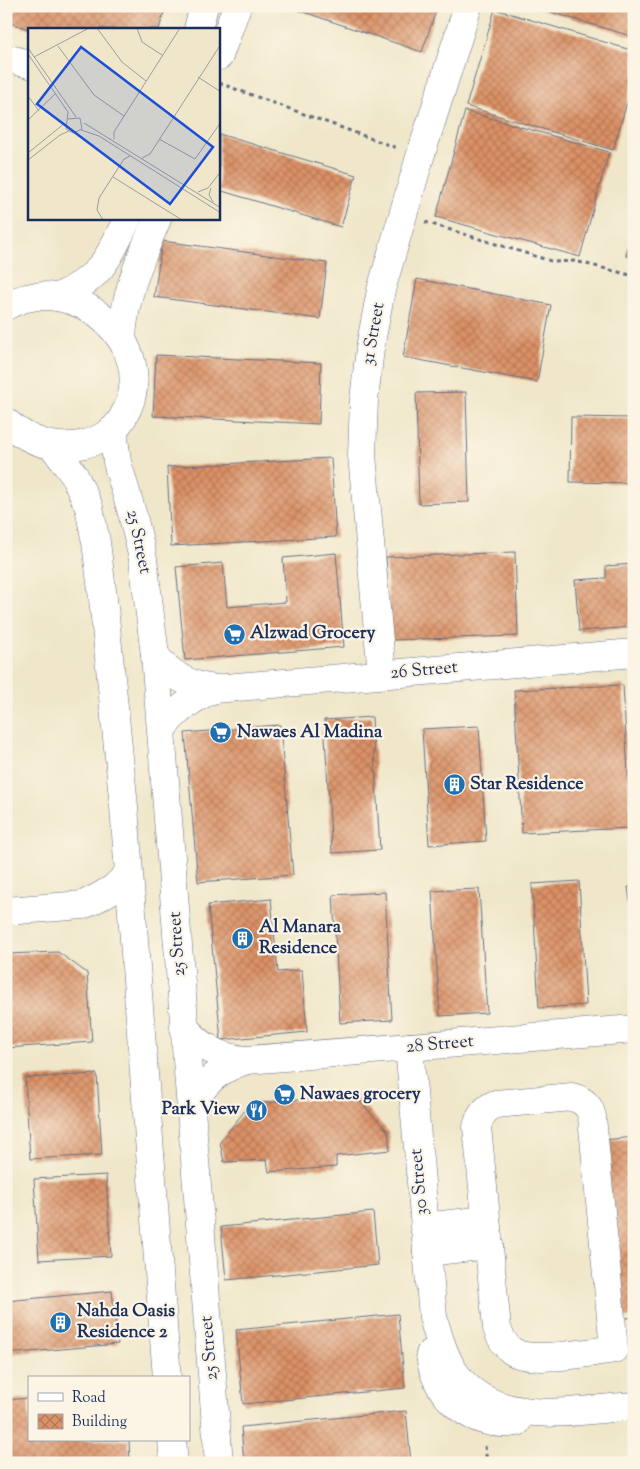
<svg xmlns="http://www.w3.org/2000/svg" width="640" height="1469" viewBox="0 0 640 1469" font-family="'Sorts Mill Goudy',serif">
<defs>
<pattern id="building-cross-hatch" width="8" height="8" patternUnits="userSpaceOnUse" patternTransform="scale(1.25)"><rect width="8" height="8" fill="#dc9165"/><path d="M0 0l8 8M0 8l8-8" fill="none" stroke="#b27756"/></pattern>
</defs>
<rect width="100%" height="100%" fill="#fcf5e5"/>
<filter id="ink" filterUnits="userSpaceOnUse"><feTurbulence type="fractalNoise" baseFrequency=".02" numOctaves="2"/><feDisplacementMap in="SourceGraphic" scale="10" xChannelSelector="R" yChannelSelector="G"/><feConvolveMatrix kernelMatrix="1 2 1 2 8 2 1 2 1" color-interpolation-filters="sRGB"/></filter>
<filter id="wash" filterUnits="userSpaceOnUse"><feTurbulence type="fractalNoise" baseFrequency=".0096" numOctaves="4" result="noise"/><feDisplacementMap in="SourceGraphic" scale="20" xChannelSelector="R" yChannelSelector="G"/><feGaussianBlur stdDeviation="1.12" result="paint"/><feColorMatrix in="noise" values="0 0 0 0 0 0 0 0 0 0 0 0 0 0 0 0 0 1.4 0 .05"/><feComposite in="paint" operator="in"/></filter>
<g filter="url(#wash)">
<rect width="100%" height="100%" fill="#f0e7ca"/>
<g id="blocks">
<!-- building -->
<g fill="url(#building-cross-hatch)">
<polygon points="6,6 166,6 159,29 29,29 6,22"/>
<polygon points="432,6 437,8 422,52 289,7"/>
<polygon points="534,6 634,6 634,37 534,7"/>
<polygon points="495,9 634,51 634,79 613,150 466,106"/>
<polygon points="465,111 609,152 580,257 436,217"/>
<polygon points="219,134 356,175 341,227 219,190"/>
<polygon points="633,228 634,228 634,258 626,256"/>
<polygon points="162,241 327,263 320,319 154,297"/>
<polygon points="417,279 551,305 537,382 403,357"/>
<polygon points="156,355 321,363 319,424 153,416"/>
<polygon points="466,392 469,502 419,504 416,393"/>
<polygon points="571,417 634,418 634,483 570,482"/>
<polygon points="331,458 336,537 171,546 167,467"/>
<polygon points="515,552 518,636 390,640 386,557"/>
<polygon points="336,553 344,647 185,660 176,567 223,563 227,607 286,602 283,558"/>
<polygon points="634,564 634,627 579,631 575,580 606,578 606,566"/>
<polygon points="623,685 631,828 522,833 514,690"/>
<polygon points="372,717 380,850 332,853 324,720"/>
<polygon points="280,725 293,875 198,882 185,733"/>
<polygon points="479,726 486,841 429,845 422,729"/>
<polygon points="579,881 586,1005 539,1008 532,884"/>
<polygon points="628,887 634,887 634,920 633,920"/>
<polygon points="479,889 487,1013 440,1016 432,891"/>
<polygon points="385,892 392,1020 340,1023 333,895"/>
<polygon points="271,899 278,972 302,970 307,1032 221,1040 208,905"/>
<polygon points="58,952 87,973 92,1042 6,1048 6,954"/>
<polygon points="97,1074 102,1155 30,1159 25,1078"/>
<polygon points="354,1095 388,1131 390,1150 336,1156 336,1167 269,1172 267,1160 224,1162 220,1142 250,1104"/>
<polygon points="634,1137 634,1317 618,1319 603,1140"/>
<polygon points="106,1175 111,1256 39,1260 34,1179"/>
<polygon points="373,1212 378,1265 226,1280 221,1227"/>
<polygon points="112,1291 118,1344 6,1354 6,1301"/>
<polygon points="398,1314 405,1388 243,1404 236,1330"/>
<polygon points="29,1398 29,1440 129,1440 130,1463 6,1463 6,1400"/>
<polygon points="406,1411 411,1463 244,1463 241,1427"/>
</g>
</g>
</g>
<g filter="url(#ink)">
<use href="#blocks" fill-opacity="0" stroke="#666f84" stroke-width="1"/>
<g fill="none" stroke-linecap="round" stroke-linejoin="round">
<defs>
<g id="minor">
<polyline points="198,29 204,6"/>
<polyline points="219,56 237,6"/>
<polyline points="6,58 29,64"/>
<path d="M58 297C100 279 109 258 127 219"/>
<path d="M6 306C73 268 165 346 123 417 115 432 97 442 80 445 52 450 28 441 6 422"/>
<path d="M122 340C124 293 140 261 157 219"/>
<polyline points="113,430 117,462 133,516 143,559 155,655 219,1463"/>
<polyline points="53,446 74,475 89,507 96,542 104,607 124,807 167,1378"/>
<path d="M155 655C170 675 189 686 214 689L634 653"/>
<polyline points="382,674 362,455 364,400 370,348 381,290 420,157 468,6"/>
<path d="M162 729C176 710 192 698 214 689"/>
<polyline points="6,911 83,905 99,897 114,888 128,874"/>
<path d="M184 1027C201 1047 220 1058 247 1060L634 1029"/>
<path d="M409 1047 433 1317C438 1336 444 1357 455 1373 495 1430 575 1410 634 1406"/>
<path d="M572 1097C583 1100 590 1106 592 1117L614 1349C591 1352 530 1364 512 1351 504 1345 500 1337 497 1328L477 1127C480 1115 485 1108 496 1104Z"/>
<path d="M191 1106C205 1081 219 1069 247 1060"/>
<polyline points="424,1227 486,1220"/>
<polyline points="427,1252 489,1245"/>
<path d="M430 1354C434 1397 474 1430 517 1422"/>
<polyline points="172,1440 174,1463"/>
</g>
</defs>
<!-- minor casing -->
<use href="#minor" stroke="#666f84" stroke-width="29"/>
<!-- path -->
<g stroke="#666f84" stroke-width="3" stroke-dasharray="4 4" stroke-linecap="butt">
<polyline points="219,83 397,148"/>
<polyline points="425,222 554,262 575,261 634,276"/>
<polyline points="485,1446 487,1463"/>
</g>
<!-- minor -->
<use href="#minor" stroke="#fff" stroke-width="28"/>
</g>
</g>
<!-- icons -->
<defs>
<symbol id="supermarket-disc" viewBox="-11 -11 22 22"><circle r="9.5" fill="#1f6fb2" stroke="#fcf5e5"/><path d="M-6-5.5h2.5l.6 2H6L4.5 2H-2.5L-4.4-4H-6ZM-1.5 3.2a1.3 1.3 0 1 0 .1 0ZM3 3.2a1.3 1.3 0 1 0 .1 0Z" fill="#fff"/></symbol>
<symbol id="building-disc" viewBox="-11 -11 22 22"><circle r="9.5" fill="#1f6fb2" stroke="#fcf5e5"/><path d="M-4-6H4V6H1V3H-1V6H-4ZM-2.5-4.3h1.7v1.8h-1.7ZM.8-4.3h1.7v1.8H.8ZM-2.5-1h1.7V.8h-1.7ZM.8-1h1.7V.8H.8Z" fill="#fff"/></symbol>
<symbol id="restaurant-disc" viewBox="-11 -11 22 22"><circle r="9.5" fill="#1f6fb2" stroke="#fcf5e5"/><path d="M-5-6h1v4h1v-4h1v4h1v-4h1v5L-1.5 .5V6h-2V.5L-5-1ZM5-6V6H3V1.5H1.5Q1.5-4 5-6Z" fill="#fff"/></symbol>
</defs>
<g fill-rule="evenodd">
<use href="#supermarket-disc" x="222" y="622" width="25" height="25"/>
<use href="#supermarket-disc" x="208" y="720" width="25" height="25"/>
<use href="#building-disc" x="442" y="772" width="25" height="25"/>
<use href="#building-disc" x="230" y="926" width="25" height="25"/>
<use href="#supermarket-disc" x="272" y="1082" width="25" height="25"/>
<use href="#restaurant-disc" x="244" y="1098" width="25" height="25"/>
<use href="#building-disc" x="48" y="1310" width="25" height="25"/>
</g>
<g text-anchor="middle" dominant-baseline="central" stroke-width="4.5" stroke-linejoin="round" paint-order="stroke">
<!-- street labels -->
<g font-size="18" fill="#1b2f5e" stroke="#fcf5e5">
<text transform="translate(374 334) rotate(-80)">31 Street</text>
<text transform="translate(138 542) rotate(78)">25 Street</text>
<text transform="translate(424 671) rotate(-5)">26 Street</text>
<text transform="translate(178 944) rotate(-94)">25 Street</text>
<text transform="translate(440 1045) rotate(-5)">28 Street</text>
<text transform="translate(420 1182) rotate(-95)">30 Street</text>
<text transform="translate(210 1348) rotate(-95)">25 Street</text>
</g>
<!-- poi labels -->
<g font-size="18" font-weight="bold" fill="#1b2f5e" stroke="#fcf5e5" text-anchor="start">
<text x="250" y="634">Alzwad Grocery</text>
<text x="237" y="733">Nawaes Al Madina</text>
<text x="470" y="785">Star Residence</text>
<text x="259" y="928">Al Manara<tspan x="259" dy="21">Residence</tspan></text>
<text x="300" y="1095">Nawaes grocery</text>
<text x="240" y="1110" text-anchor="end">Park View</text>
<text x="77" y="1312">Nahda Oasis<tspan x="77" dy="21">Residence 2</tspan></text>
</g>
</g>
<!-- overview -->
<g transform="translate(28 28)">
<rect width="192" height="192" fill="#f0e7ca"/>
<path fill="none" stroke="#9b9d9f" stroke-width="1" d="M69 0 94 34 118 53M109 0 114 14 134 27M30 18 66 67 96 88M0 20 48 89M0 26 40 84 38 101 45 105 54 101 52 90 40 91M6 29 61 0M170 49 193 64M0 68 11 83M0 92 28 65M56 95 193 180M53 102 71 108 193 185M86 111V104L152 0M131 111 167 131 193 94M0 125 37 95M114 130 122 126 193 16M0 132 32 107 41 103M85 149 154 192M183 160 181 167 185 174M170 164 180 160 193 143M75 192 69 182 71 170 96 131 102 128"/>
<path fill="#1d4ed8" fill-opacity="0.15" stroke="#1d4ed8" stroke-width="2.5" d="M53 19 185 119 142 176 9 76Z"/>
<rect width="192" height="192" fill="none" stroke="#1b2f5e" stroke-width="2.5"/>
</g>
<!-- margin -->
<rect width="640" height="1469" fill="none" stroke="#fcf5e5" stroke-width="25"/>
<!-- legend -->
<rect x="28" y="1376" width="162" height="65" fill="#fcf5e5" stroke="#a2a6af"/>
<rect x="38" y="1393" width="25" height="8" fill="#ffffff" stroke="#a2a6af"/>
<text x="72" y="1402" font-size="15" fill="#1b2f5e">Road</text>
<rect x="38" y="1414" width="25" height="15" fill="url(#building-cross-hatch)" stroke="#a2a6af"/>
<text x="72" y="1426" font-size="15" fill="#1b2f5e">Building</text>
</svg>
